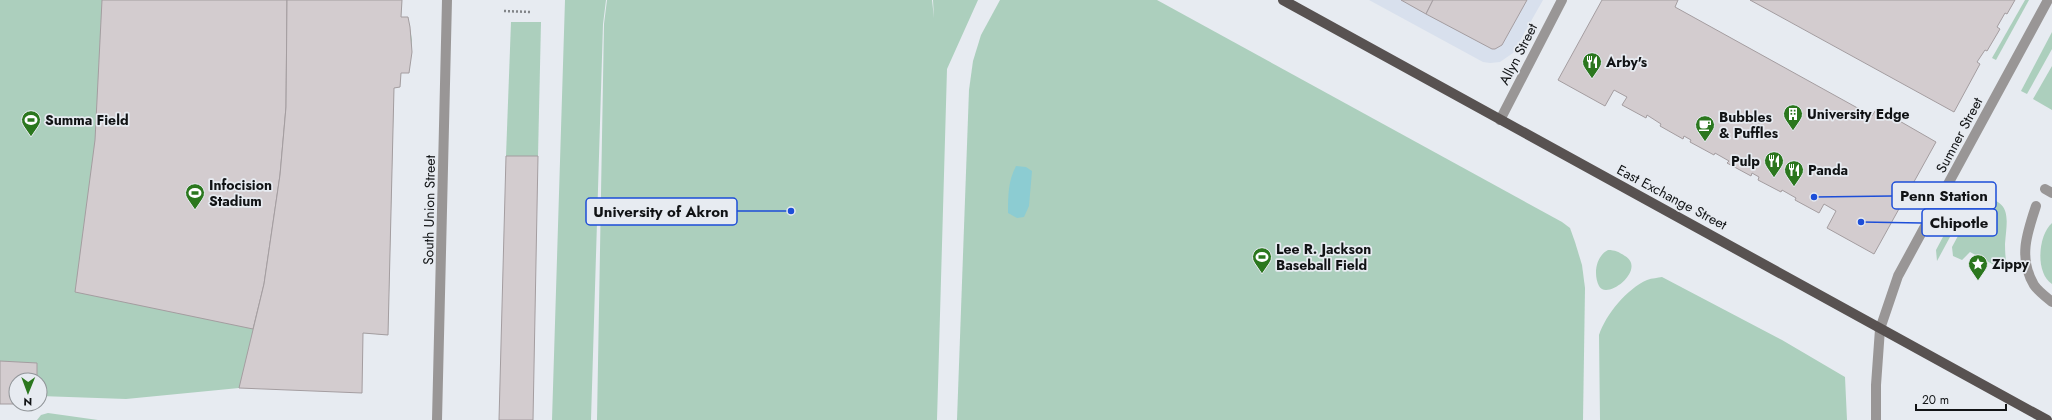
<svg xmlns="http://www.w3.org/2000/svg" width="2052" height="420" viewBox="0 0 2052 420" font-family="Jost,sans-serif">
<rect width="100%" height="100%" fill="#e7ebf1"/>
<!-- built -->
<polygon fill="#d8e0ed" points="1369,0 1543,0 1513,53 1500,62 1490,63 1483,62"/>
<!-- green -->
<g fill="#accfbd">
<polygon points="0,0 402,0 401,17 408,17 412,40 409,73 401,73 400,87 394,88 388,335 363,333 239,388 126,399 40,396 40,380 16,380 0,404"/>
<polygon points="565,0 606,0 603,24 591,420 552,420"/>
<polygon points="607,0 932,0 934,18 933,0 978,0 947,69 937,420 597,420 604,24"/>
<polygon points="1000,0 1157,0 1562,222 1570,228 1575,242 1582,265 1585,288 1583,420 957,420 969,90 973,61 981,35"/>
<polygon points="2025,0 2029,0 1996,60 1992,58"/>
<polygon points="511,22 541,22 538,156 506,156"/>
<polygon points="2052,32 2052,49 2027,94 2021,91"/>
<polygon points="2052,66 2052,110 2033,99"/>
<path d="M1979 197C2013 200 2007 218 2005 244 2005 254 2006 263 2007 272L1970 252 1962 260 1953 256 1952 247Z"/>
<polygon points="1970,200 1937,261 1936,250 1960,205"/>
<path d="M2052 223V284C2035 273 2038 235 2052 223Z"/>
<path d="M1608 250C1615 250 1619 252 1625 256 1647 269 1607 301 1599 286 1593 274 1596 256 1608 250Z"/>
<path d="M1662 277 1782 340 1845 377 1847 420H1600L1599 335C1606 314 1627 289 1647 280 1652 278 1658 278 1662 277Z"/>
<polygon points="48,413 98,420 37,420 41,415"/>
</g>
<!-- water -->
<path fill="#8cccd2" d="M1016 166 1026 167 1032 171 1029 206 1024 217 1017 218 1008 213C1008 196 1008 181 1016 166Z"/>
<!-- building -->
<g fill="#d3cccf" stroke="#a49da0">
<polygon points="102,0 287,0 286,107 280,175 264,284 253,329 75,292 95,140"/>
<polygon points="287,0 402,0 401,17 408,17 410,27 412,52 409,73 401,73 400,87 394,88 388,335 363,333 362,393 239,388 264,284 280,175 286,107"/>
<polygon points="1401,0 1433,0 1426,14"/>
<polygon points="1433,0 1527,0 1502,45 1495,49 1492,49 1426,14"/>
<polygon points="1602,0 1678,0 1675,7 1872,116 1877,108 1936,142 1874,254 1827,228 1836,211 1824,204 1819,213 1795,200 1796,198 1782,190 1781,192 1758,180 1759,177 1752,173 1751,176 1727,163 1729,161 1715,153 1714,155 1690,142 1691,140 1684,136 1683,139 1660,126 1661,124 1647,115 1646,118 1622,105 1627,97 1614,90 1605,106 1558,80"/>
<polygon points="1750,0 2015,0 2007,14 2005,13 1997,27 2000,29 1987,51 1985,50 1977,62 1980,64 1954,112"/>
<polygon points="506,156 538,156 533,420 499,420"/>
<polygon points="0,361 37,363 37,380 16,380 16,404 0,404"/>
</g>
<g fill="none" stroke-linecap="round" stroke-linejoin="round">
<!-- path -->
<polyline stroke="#818488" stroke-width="2.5" stroke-dasharray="2 2" stroke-linecap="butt" points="504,11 530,12"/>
<!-- service -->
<g stroke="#999696" stroke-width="10">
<polyline points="2045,189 2052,193"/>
<path d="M2036 206C2027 233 2018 258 2034 285 2038 291 2046 297 2052 302"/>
<polyline points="1876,420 1876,385 1880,329"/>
</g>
<!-- minor -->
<g stroke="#999696" stroke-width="10">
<polyline points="1500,120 1562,0"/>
<polyline points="1880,329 1898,276 2048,0"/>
<polyline points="437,420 447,0"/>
</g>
<!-- primary -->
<polyline stroke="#585251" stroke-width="10" points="1283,0 2047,420"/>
</g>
<!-- icons -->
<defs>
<symbol id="restaurant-pin" viewBox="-11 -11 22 30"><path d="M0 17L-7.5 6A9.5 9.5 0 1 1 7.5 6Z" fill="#2b771e" stroke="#e7ebf1"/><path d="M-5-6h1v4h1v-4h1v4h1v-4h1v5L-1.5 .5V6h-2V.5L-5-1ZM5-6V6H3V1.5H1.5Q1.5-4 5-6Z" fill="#fff"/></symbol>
<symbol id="building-pin" viewBox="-11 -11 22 30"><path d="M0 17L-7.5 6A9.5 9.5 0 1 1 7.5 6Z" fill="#2b771e" stroke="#e7ebf1"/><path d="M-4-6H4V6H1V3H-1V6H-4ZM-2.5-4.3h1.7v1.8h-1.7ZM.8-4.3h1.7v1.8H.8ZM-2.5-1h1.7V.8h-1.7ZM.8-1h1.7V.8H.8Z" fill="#fff"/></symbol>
<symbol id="stadium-pin" viewBox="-11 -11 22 30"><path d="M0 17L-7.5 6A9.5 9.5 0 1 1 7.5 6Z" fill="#2b771e" stroke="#e7ebf1"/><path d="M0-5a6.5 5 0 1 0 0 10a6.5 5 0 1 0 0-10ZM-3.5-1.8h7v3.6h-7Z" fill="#fff"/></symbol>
<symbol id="cafe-pin" viewBox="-11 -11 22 30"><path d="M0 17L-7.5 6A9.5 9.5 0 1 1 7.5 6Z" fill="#2b771e" stroke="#e7ebf1"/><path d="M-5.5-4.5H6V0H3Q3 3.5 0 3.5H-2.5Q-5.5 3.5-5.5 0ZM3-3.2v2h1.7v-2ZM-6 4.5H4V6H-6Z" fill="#fff"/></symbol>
<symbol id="sight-pin" viewBox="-11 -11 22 30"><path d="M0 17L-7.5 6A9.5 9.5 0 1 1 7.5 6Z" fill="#2b771e" stroke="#e7ebf1"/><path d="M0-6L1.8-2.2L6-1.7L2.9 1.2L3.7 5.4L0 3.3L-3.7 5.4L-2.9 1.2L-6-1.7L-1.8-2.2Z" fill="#fff"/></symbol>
</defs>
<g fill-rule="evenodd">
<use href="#restaurant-pin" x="1581" y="51" width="22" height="30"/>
<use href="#building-pin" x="1782" y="103" width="22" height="30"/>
<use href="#stadium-pin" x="20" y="109" width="22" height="30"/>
<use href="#cafe-pin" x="1694" y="114" width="22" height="30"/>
<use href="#restaurant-pin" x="1763" y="150" width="22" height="30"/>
<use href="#restaurant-pin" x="1783" y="159" width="22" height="30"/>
<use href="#stadium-pin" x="184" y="182" width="22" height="30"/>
<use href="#stadium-pin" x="1251" y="246" width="22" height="30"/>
<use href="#sight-pin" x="1967" y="253" width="22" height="30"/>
</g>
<g text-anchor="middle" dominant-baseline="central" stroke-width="3.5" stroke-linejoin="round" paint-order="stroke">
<!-- street labels -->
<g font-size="14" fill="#111315" stroke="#e7ebf1">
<text transform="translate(1518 54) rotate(-63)">Allyn Street</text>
<text transform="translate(1959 135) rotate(-62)">Sumner Street</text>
<text transform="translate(1672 197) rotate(28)">East Exchange Street</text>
<text transform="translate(429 210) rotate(-89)">South Union Street</text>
</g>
<!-- poi labels -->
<g font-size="14" font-weight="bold" fill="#111315" stroke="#e7ebf1" text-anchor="start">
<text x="1606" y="62">Arby's</text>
<text x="1807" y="114">University Edge</text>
<text x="1719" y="117">Bubbles<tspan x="1719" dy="16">&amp; Puffles</tspan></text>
<text x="45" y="120">Summa Field</text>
<text x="1760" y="161" text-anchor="end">Pulp</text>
<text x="1808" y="170">Panda</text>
<text x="209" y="185">Infocision<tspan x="209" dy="16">Stadium</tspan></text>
<text x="1276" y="249">Lee R. Jackson<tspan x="1276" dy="16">Baseball Field</tspan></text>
<text x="1992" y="264">Zippy</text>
</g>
</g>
<!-- callouts -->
<path fill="none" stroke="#1d4ed8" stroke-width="1.5" d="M1814 197L1892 196M791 211L737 211M1861 222L1922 223"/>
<g fill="#1d4ed8" stroke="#e7ebf1" stroke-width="1.5">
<circle cx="1814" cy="197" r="4"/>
<circle cx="791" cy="211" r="4"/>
<circle cx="1861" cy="222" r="4"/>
</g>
<g fill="#e7ebf1" stroke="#1d4ed8" stroke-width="1.5">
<rect x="1892" y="182" width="104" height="27" rx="4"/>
<rect x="586" y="198" width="151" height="27" rx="4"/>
<rect x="1922" y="209" width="75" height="27" rx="4"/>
</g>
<g font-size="15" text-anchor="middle" font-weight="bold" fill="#111315">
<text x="1944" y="201">Penn Station</text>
<text x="661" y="217">University of Akron</text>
<text x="1959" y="228">Chipotle</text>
</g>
<!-- north arrow -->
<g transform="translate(28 392) rotate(181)"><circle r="19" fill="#e7ebf1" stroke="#919599"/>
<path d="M0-3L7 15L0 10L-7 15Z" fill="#2b771e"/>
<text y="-6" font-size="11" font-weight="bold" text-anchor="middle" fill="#111315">N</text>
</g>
<!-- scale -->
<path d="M1916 404v6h90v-6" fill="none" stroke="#111315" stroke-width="2"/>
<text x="1922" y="404" font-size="12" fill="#111315" stroke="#e7ebf1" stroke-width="3" paint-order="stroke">20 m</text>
</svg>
